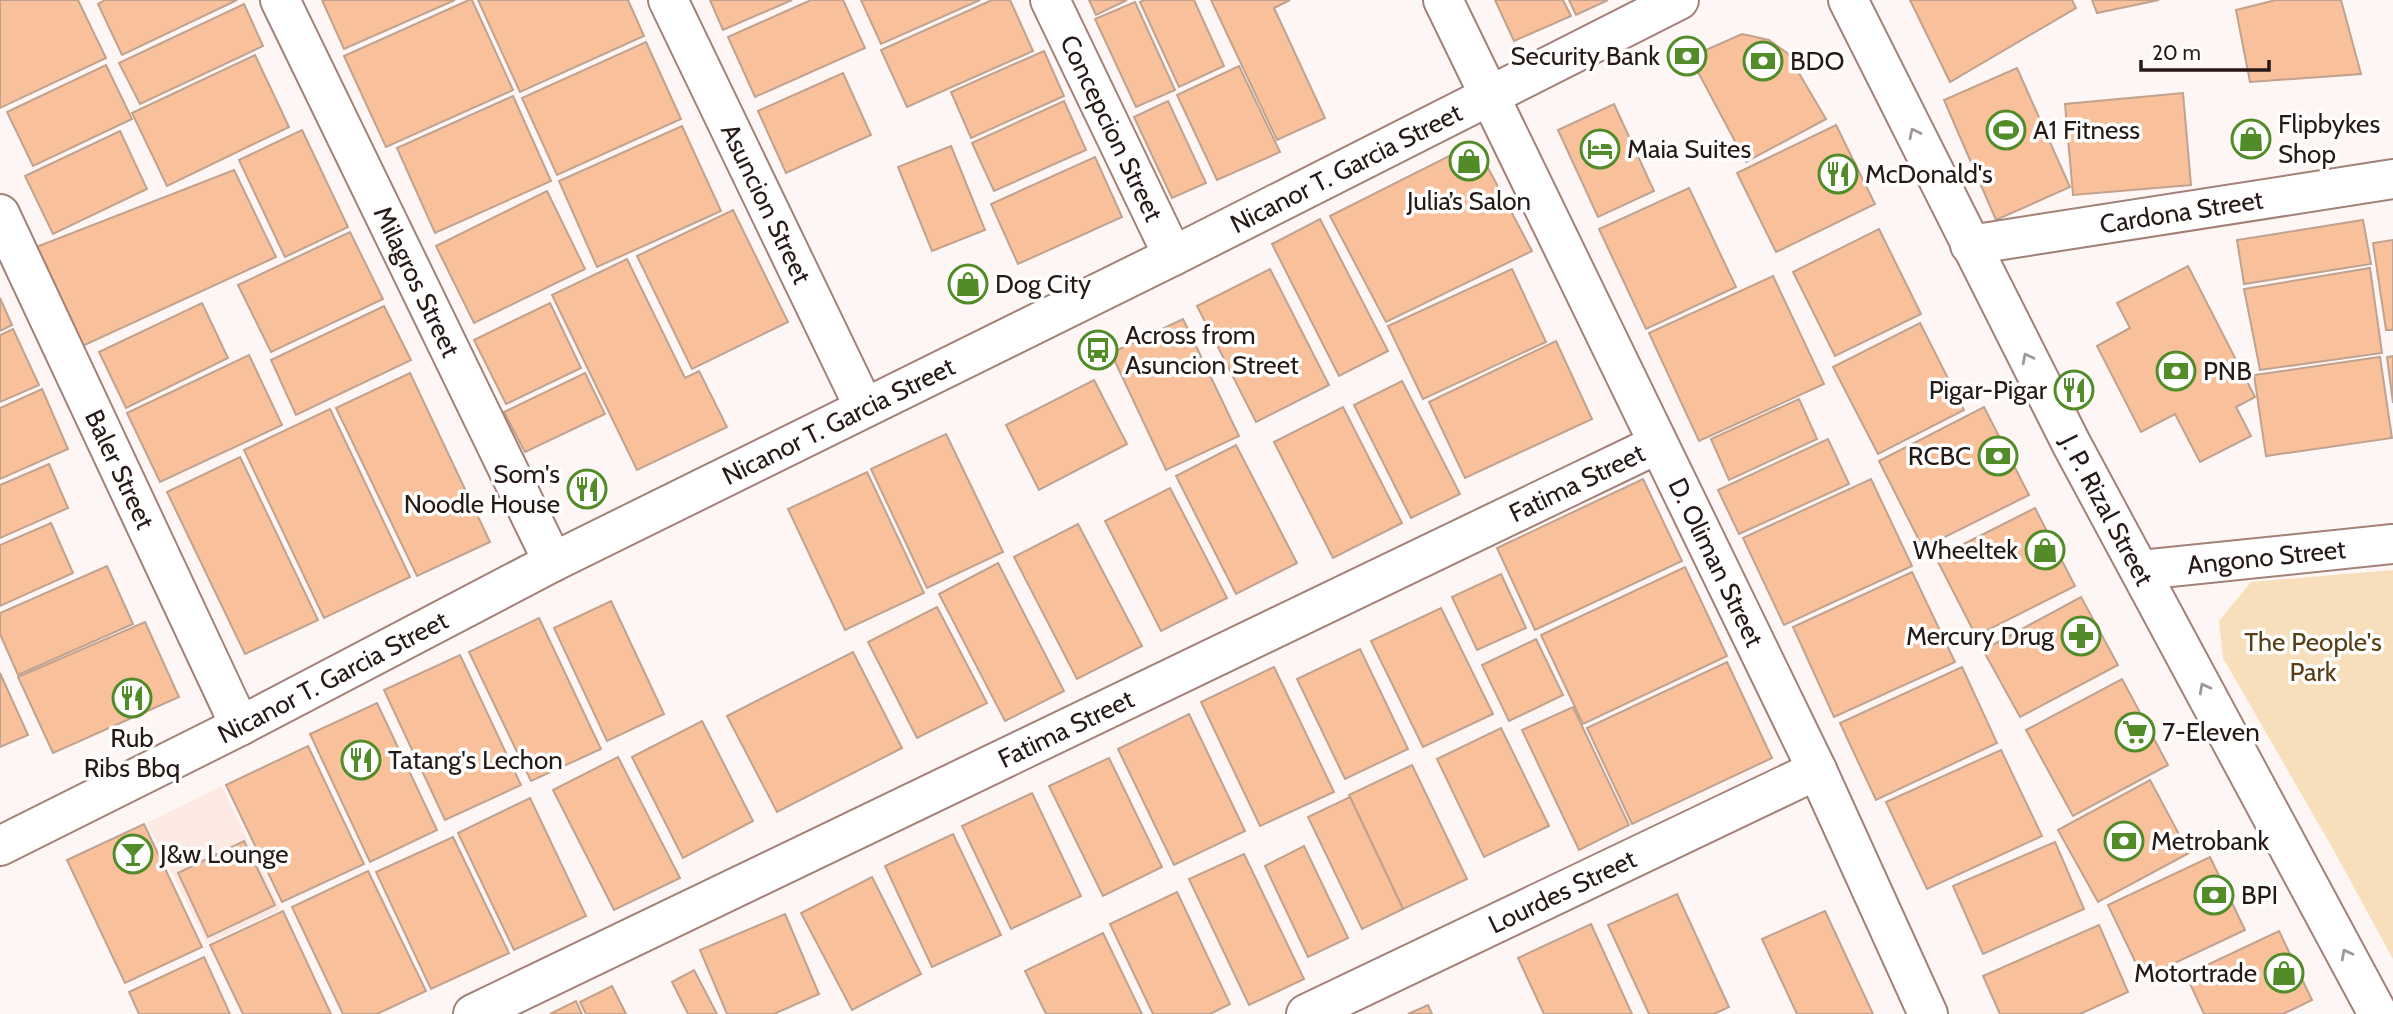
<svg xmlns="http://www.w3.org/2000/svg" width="2393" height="1014" viewBox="0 0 2393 1014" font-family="Cabin,sans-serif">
<rect width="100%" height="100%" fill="#fef6f4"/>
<!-- built -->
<polygon fill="#fce9e4" points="222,786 281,909 207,944 147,823"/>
<!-- green -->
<polygon fill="#f8dfbc" points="2393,570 2393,959 2333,849 2223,658 2219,621 2251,582"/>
<!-- building -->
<g fill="#f9c19b" stroke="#c0a28e" stroke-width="2">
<polygon points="0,0 78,0 106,58 0,108"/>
<polygon points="105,0 237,0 122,55 98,4"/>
<polygon points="322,0 455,0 344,49"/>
<polygon points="469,0 472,0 513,90 386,147 344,56"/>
<polygon points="478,0 628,0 644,36 520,92"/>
<polygon points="710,0 792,0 723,30"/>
<polygon points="811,0 843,0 865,48 755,97 728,37"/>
<polygon points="861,0 980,0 881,44"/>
<polygon points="992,0 1010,0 1033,51 907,107 881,50"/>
<polygon points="1089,0 1127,0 1096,15"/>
<polygon points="1144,0 1194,0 1224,66 1179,87 1140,2"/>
<polygon points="1211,0 1290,0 1274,8 1325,118 1277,140"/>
<polygon points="1495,0 1563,0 1571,16 1514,41"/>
<polygon points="1569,0 1608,0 1576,15"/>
<polygon points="1910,0 2072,0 2076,8 1950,82"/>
<polygon points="2092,0 2159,0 2097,13"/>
<polygon points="2276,0 2341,0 2361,74 2250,82 2236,10"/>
<polygon points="1135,2 1175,90 1136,107 1095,19"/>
<polygon points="244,4 263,46 140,104 119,63"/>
<polygon points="1742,34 1769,40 1787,53 1826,119 1746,162 1690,57"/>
<polygon points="646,42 681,119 557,175 522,98"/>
<polygon points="1044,51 1064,96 971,138 951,92"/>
<polygon points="255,55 289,127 167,186 132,113"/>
<polygon points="106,65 132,119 33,166 7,112"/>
<polygon points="1239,66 1280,152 1217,180 1177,95"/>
<polygon points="2017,68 2070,187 1996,220 1944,100"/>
<polygon points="843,73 871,135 786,173 758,111"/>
<polygon points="2183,93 2191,185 2073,195 2065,104"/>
<polygon points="513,96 551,181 435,233 397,148"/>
<polygon points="1064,101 1086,150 994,191 972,143"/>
<polygon points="1168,101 1206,183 1172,198 1134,117"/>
<polygon points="1614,104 1654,191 1598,217 1558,130"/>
<polygon points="1836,125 1875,204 1776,252 1737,173"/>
<polygon points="682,126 721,211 597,267 559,181"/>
<polygon points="302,130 348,227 285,257 239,160"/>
<polygon points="120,131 147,189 53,234 25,176"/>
<polygon points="951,146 985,230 932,251 898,167"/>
<polygon points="1455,153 1486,164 1532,251 1386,322 1330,216"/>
<polygon points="1095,157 1122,217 1018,264 991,204"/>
<polygon points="234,170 276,257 76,349 31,249"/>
<polygon points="1689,188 1736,287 1646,329 1599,229"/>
<polygon points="547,191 585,269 474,323 436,246"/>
<polygon points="733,210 788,322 692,369 637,256"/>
<polygon points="1320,219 1388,351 1339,376 1272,244"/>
<polygon points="2363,220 2371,264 2244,284 2237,240"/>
<polygon points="1879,229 1921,314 1835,356 1793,272"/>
<polygon points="350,232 383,299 271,352 238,285"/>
<polygon points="2393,240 2393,330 2386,330 2373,243"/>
<polygon points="627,259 685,378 699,371 727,427 637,470 552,295"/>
<polygon points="2188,266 2255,397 2236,407 2251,436 2200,462 2175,414 2141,432 2097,346 2130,328 2117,303"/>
<polygon points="2370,268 2382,353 2260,370 2244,289"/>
<polygon points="1270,269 1329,385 1256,422 1197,306"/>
<polygon points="1512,269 1546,342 1423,399 1388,326"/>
<polygon points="1773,276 1824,384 1699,441 1649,333"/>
<polygon points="0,298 12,325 0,331"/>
<polygon points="202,303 228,358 126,408 99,352"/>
<polygon points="550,303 581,368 506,404 474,340"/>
<polygon points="384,306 411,360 296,415 271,360"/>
<polygon points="1183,319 1239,436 1166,470 1111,353"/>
<polygon points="1920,323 1964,410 1878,454 1833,367"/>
<polygon points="13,329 39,385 0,402 0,335"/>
<polygon points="1556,341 1592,419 1465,478 1429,402"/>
<polygon points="249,355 282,425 160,482 127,413"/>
<polygon points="2393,356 2393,403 2387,357"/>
<polygon points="2380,357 2392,438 2266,456 2254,375"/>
<polygon points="410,373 490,542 417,576 336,408"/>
<polygon points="585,373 605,414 525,452 504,412"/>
<polygon points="1094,380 1127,444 1039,490 1006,425"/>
<polygon points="1402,381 1460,494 1411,518 1354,405"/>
<polygon points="42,389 68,449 0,479 0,408"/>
<polygon points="1799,399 1817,439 1729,480 1711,439"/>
<polygon points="1343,407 1402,523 1333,558 1274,442"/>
<polygon points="1984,407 2029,495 1923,548 1879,461"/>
<polygon points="330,409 410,577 324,618 244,450"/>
<polygon points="946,434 1003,552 927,588 871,469"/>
<polygon points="1828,439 1849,484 1739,534 1718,490"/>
<polygon points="1236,445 1297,563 1236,594 1176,476"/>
<polygon points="240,457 318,620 245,654 167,492"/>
<polygon points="49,464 68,508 0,538 0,485"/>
<polygon points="867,472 924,593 845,630 788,509"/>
<polygon points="1643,479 1682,561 1535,630 1497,548"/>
<polygon points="1871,479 1912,566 1784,625 1743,538"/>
<polygon points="1170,488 1227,598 1161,631 1105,521"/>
<polygon points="2035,508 2075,586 1976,636 1936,558"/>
<polygon points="51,523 73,573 0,606 0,545"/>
<polygon points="1078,524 1142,646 1077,679 1014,557"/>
<polygon points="998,563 1064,691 1005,721 939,594"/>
<polygon points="107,566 133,624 18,675 0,634 0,613"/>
<polygon points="1685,567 1727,656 1583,724 1541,635"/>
<polygon points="1912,572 1955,662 1834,717 1793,627"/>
<polygon points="1501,574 1526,628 1477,650 1452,597"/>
<polygon points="2081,597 2118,665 2020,717 1983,650"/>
<polygon points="611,601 664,714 607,741 554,628"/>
<polygon points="937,607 987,703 917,738 868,642"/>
<polygon points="1441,608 1493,714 1423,747 1371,641"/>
<polygon points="539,618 601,749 531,781 469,652"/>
<polygon points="145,622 179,697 53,753 18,677"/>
<polygon points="1536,639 1563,695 1509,721 1482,665"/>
<polygon points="1360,649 1408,749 1345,779 1297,679"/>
<polygon points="853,652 902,748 777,812 727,716"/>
<polygon points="460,655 521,785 445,820 384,690"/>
<polygon points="1727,662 1772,758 1632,824 1587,728"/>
<polygon points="1274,667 1334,792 1260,826 1201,702"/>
<polygon points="1962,667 1997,743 1876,800 1840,723"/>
<polygon points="0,673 28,735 0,747"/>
<polygon points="2122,679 2168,765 2073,816 2026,730"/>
<polygon points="377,703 437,830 370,862 310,734"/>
<polygon points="1573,707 1629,825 1579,850 1522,730"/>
<polygon points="1189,714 1245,831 1174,865 1118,749"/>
<polygon points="702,721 753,821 683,858 632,757"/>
<polygon points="1501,728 1549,826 1484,857 1437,759"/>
<polygon points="308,746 364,864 282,902 226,785"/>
<polygon points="2001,750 2042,836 1927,889 1886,802"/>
<polygon points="618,757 680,878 614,910 553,790"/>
<polygon points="1109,758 1162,867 1103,896 1049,786"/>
<polygon points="1412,765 1467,879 1403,909 1349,795"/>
<polygon points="2150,780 2189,853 2098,902 2058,830"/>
<polygon points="1032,793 1081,896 1011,929 962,826"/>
<polygon points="1350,797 1403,909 1362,929 1308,817"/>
<polygon points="530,798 586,916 514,950 458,833"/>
<polygon points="144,824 202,947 125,983 67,860"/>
<polygon points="953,834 1001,935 932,967 885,866"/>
<polygon points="453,837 509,953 431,989 376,872"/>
<polygon points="244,841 275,905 208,937 178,873"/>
<polygon points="2055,842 2084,909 1983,954 1953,886"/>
<polygon points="1304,846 1348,938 1308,957 1265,866"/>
<polygon points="1244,854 1304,979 1249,1005 1189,879"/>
<polygon points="2210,857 2245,930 2143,978 2108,905"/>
<polygon points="368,871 426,991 377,1014 343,1014 292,907"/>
<polygon points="872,877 921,974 852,1010 801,913"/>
<polygon points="1177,892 1230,1004 1210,1014 1153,1014 1110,924"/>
<polygon points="1677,894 1729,1007 1714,1014 1649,1014 1608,925"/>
<polygon points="283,911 331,1014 243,1014 210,945"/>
<polygon points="1825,911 1873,1014 1797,1014 1762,939"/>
<polygon points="785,914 819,994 774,1014 727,1014 700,950"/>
<polygon points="1591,924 1632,1014 1544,1014 1518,958"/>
<polygon points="2099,925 2128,992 2080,1014 2000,1014 1983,976"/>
<polygon points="2279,931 2312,1000 2283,1014 2204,1014 2186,975"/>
<polygon points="1103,933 1142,1014 1046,1014 1025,971"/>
<polygon points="204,957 230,1014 139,1014 129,992"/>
<polygon points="694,970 717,1014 688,1014 672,982"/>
<polygon points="612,986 626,1014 586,1014 580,1002"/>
<polygon points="576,1001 582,1014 550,1014"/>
<polygon points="1428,1005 1432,1014 1408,1014"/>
</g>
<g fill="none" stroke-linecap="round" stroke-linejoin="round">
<defs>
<g id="minor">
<path id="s1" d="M280 0 553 562"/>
<path id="s2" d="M668 0 864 407"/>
<path id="s3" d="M1050 0 1173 256"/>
<path id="s4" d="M1443 0 1817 770 1928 1014"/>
<path id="s5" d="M0 214 240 726"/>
<path id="s6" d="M1970 245 2393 179"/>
<path id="s7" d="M2141 570 2393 544"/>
<path id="s8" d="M0 846 240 726 553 562 1173 256 1679 0"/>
<path id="s9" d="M473 1014 1658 444"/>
<path id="s10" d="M1306 1014 1817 770"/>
</g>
<g id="major">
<path id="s11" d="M1848 0 2072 445 2378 1014"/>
</g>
</defs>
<!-- minor casing -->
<use href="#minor" stroke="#a38177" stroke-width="42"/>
<!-- major casing -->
<use href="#major" stroke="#a38177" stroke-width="42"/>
<!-- minor -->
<use href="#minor" stroke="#fff" stroke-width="38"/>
<!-- major -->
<use href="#major" stroke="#fff" stroke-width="38"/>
</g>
<!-- one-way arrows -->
<defs><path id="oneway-chevron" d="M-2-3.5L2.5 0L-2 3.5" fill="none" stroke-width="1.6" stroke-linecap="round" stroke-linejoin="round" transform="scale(1.75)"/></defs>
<g stroke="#9e9896">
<use href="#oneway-chevron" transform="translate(1914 133) rotate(-116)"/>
<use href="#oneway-chevron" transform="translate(2027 358) rotate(-117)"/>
<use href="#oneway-chevron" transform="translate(2204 688) rotate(-118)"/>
<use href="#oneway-chevron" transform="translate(2346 954) rotate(-118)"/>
</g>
<!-- icons -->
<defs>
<symbol id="bank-ring" viewBox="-11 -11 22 22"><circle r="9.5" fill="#fff" stroke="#518c29" stroke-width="1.5"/><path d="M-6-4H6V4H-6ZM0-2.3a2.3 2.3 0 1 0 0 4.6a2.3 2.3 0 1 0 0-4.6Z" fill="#518c29"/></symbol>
<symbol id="stadium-ring" viewBox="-11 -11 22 22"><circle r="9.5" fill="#fff" stroke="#518c29" stroke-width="1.5"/><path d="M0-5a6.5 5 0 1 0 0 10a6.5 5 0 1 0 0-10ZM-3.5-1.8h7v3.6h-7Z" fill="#518c29"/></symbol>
<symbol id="shop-ring" viewBox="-11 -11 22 22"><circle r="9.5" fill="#fff" stroke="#518c29" stroke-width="1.5"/><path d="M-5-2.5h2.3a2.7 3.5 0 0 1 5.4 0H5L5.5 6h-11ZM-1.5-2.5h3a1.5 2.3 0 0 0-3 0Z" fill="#518c29"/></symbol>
<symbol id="hotel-ring" viewBox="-11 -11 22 22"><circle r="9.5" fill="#fff" stroke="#518c29" stroke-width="1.5"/><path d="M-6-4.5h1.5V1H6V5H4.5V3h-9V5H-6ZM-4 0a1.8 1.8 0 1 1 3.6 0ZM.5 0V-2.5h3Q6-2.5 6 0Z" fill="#518c29"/></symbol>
<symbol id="restaurant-ring" viewBox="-11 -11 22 22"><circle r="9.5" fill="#fff" stroke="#518c29" stroke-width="1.5"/><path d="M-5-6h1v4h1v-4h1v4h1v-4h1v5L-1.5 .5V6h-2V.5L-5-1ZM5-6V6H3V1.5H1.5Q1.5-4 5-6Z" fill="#518c29"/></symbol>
<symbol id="bus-ring" viewBox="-11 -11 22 22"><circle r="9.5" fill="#fff" stroke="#518c29" stroke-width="1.5"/><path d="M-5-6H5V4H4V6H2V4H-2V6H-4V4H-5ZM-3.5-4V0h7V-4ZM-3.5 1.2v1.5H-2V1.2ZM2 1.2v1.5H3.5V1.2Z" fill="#518c29"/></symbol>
<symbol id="pharmacy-ring" viewBox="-11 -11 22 22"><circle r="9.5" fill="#fff" stroke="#518c29" stroke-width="1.5"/><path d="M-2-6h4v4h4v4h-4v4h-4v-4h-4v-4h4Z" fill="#518c29"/></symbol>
<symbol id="supermarket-ring" viewBox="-11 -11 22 22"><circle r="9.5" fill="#fff" stroke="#518c29" stroke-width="1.5"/><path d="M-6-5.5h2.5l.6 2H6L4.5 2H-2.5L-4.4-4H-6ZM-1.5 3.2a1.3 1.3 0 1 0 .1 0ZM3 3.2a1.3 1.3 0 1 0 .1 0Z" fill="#518c29"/></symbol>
<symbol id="bar-ring" viewBox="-11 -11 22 22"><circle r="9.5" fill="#fff" stroke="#518c29" stroke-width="1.5"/><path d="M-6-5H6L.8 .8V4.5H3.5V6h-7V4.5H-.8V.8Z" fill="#518c29"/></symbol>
</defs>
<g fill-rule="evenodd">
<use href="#bank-ring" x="1665" y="34" width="44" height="44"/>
<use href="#bank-ring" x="1741" y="39" width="44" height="44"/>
<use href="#stadium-ring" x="1984" y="108" width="44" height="44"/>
<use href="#shop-ring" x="2229" y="117" width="44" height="44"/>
<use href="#hotel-ring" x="1578" y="127" width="44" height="44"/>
<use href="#shop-ring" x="1447" y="139" width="44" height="44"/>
<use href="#restaurant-ring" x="1816" y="152" width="44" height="44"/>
<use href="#shop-ring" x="946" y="262" width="44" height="44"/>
<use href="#bus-ring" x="1076" y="328" width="44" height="44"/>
<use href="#bank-ring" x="2154" y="349" width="44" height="44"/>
<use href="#restaurant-ring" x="2052" y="368" width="44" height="44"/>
<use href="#bank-ring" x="1976" y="434" width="44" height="44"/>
<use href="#restaurant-ring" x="565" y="467" width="44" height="44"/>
<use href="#shop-ring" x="2023" y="528" width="44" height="44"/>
<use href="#pharmacy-ring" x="2059" y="614" width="44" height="44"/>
<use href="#restaurant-ring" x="110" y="676" width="44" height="44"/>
<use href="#supermarket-ring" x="2113" y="710" width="44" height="44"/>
<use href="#restaurant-ring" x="339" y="738" width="44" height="44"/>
<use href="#bank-ring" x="2102" y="819" width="44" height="44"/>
<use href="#bar-ring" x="111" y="832" width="44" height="44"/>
<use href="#bank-ring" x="2192" y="873" width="44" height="44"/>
<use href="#shop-ring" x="2262" y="951" width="44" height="44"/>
</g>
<g text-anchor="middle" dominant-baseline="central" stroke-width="7" stroke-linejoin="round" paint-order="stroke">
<!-- poi labels -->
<g font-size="26" fill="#271916" stroke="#fff" text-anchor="start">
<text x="1660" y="56" text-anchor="end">Security Bank</text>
<text x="1790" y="61">BDO</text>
<text x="2278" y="124">Flipbykes<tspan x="2278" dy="30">Shop</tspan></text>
<text x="2033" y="130">A1 Fitness</text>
<text x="1627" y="149">Maia Suites</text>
<text x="1865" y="174">McDonald's</text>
<text x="1469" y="201" text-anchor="middle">Julia’s Salon</text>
<text x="995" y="284">Dog City</text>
<text x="1125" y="335">Across from<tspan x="1125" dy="30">Asuncion Street</tspan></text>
<text x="2203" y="371">PNB</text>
<text x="2047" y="390" text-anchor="end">Pigar-Pigar</text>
<text x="1971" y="456" text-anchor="end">RCBC</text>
<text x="560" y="474" text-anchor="end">Som's<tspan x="560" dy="30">Noodle House</tspan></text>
<text x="2018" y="550" text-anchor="end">Wheeltek</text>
<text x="2054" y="636" text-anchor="end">Mercury Drug</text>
<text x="2162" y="732">7-Eleven</text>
<text x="132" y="738" text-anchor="middle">Rub<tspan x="132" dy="30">Ribs Bbq</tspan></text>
<text x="388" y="760">Tatang's Lechon</text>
<text x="2151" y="841">Metrobank</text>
<text x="160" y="854">J&amp;w Lounge</text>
<text x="2241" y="895">BPI</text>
<text x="2257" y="973" text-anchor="end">Motortrade</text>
</g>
<!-- street labels -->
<g font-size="26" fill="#271916" stroke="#fff">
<text stroke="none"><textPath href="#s3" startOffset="142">Concepcion Street</textPath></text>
<text stroke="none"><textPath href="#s8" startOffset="1507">Nicanor T. Garcia Street</textPath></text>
<text stroke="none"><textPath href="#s2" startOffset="226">Asuncion Street</textPath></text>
<text stroke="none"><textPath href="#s6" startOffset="214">Cardona Street</textPath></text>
<text stroke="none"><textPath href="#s1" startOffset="313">Milagros Street</textPath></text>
<text stroke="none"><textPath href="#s8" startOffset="940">Nicanor T. Garcia Street</textPath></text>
<text stroke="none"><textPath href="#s5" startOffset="282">Baler Street</textPath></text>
<text stroke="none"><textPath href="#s9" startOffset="1225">Fatima Street</textPath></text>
<text stroke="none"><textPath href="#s11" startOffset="572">J. P. Rizal Street</textPath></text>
<text stroke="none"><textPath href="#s7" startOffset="126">Angono Street</textPath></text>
<text stroke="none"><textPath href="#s4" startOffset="625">D. Oliman Street</textPath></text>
<text stroke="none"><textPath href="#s8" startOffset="373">Nicanor T. Garcia Street</textPath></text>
<text stroke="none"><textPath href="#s9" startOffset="658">Fatima Street</textPath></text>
<text stroke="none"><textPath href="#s10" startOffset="284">Lourdes Street</textPath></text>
</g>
<!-- park labels -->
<g font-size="26" fill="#583e14" stroke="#fff">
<text x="2313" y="642">The People's<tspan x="2313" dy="30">Park</tspan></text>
</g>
</g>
<!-- scale -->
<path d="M2141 60v10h128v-10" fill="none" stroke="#271916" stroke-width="3.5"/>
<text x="2152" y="60" font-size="21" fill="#271916" stroke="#ffffff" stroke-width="5" paint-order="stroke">20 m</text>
</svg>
